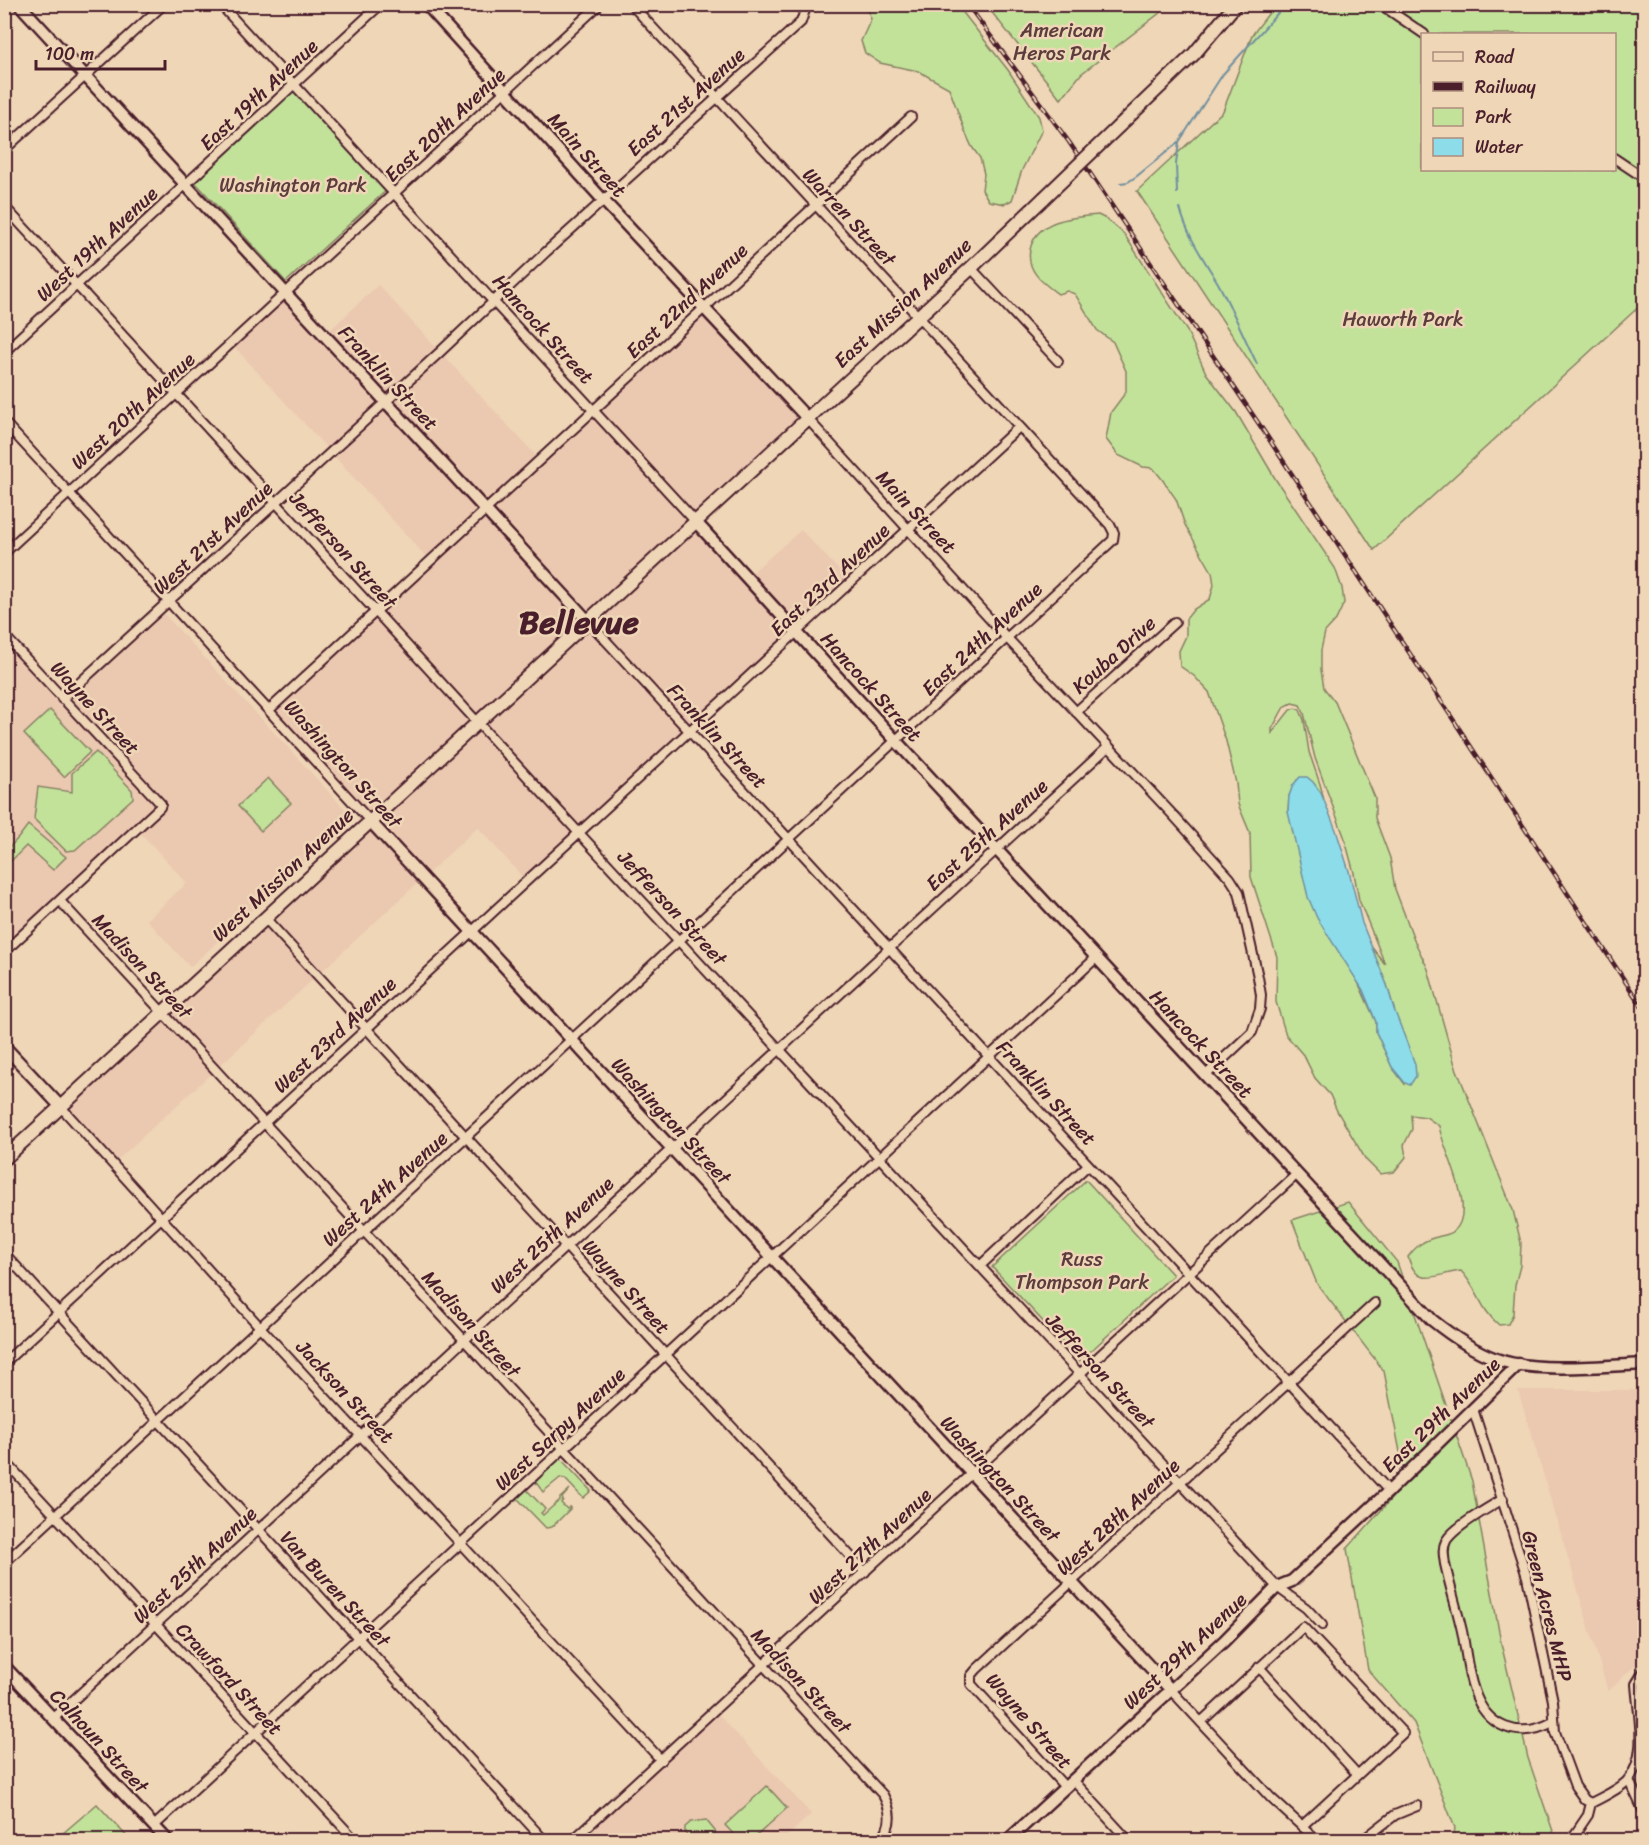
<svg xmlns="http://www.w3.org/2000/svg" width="1649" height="1845" viewBox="0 0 1649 1845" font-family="Sriracha,sans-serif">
<rect width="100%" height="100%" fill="#efd6b7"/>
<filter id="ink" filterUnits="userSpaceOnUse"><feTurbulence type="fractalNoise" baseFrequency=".0167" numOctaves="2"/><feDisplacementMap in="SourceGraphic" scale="12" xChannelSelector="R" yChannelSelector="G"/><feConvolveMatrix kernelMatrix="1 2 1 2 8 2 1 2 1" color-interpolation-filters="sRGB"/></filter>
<g filter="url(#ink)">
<!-- built -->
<g fill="#ebc8b0">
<polygon points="378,285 540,460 704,308 807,418 696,520 747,577 801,530 851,583 527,882 478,827 113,1164 70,1108 370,821 269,710 430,561 232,344 285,295 324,336"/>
<polygon points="164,614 352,817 190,967 147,920 187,883 138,830 5,952 5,645 63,707"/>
<polygon points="1518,1390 1644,1390 1644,1657 1608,1691"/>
<polygon points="715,1711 811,1814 783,1840 573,1840"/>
</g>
<!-- green -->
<g fill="#c2e29a" stroke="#868062" stroke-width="1.5" fill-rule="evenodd">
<polygon points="866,5 957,5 1008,70 1039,117 1042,130 1022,170 1012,200 1005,204 989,201 982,190 984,174 980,158 972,147 966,134 949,88 918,71 880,63 865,53 861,41 871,19"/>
<polygon points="986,5 1170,5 1081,74 1061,99"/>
<path d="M1275 5H1644V302L1374 550 1137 191 1223 111 1252 35ZM1422 34H1614V170H1422Z"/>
<polygon points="296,89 389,188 286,282 195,182"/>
<path d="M1098 215 1108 220 1124 234 1187 331 1206 373 1236 412 1276 480 1335 568 1342 588 1344 603 1336 620 1325 632 1321 650V670L1324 688 1335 702 1375 798V818L1390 858 1395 889 1415 942 1428 969 1455 1065 1513 1210 1521 1243 1520 1266 1515 1285 1513 1314 1508 1324 1499 1325C1479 1308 1479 1290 1461 1271 1435 1274 1418 1290 1408 1257 1416 1246 1424 1240 1437 1237 1443 1235 1450 1235 1454 1231 1478 1210 1443 1151 1439 1126L1426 1117 1411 1115 1412 1129 1404 1145 1406 1157 1394 1172 1380 1174 1366 1160 1337 1111 1330 1095 1315 1078 1304 1056 1286 1035 1276 1002 1277 957 1251 877 1250 833 1238 804 1236 783 1226 741 1209 692 1194 676 1180 666 1179 651 1186 636V619L1194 609 1210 599 1214 585 1212 572 1185 525 1176 499 1162 479 1153 468 1143 467 1118 455 1106 439 1111 412 1126 392V371L1113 342 1097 330 1075 294 1067 291 1058 294C1043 283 1026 271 1030 250 1036 219 1072 217 1098 215ZM1292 703 1300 705 1304 713 1315 758 1327 791 1344 836 1354 873 1359 900 1385 964 1370 945 1387 985 1394 1009 1404 1083 1392 1067 1379 1039 1376 1032V1022L1357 980 1301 837 1288 811 1289 796 1297 780 1321 793 1324 800 1320 784 1309 752 1304 720 1300 710 1295 708 1290 710 1272 733V729L1284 707Z"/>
<polygon points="50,710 90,752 64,777 24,734"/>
<polygon points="96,752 132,790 133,798 75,850 66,851 34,819 38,787 72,792 72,773"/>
<polygon points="268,778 291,803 261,831 238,806"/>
<polygon points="28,825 66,857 53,870 26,846 5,867 5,852 19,837"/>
<polygon points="1086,1180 1173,1275 1080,1361 992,1267"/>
<polygon points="1348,1202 1397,1262 1472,1481 1501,1643 1528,1758 1556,1840 1453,1840 1455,1828 1414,1723 1368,1670 1347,1549 1406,1482 1384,1371 1317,1284 1292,1220"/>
<polygon points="560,1458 591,1491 583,1498 565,1479 560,1478 543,1492 535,1481"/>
<polygon points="526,1489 545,1509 541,1513 543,1515 560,1500 560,1498 570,1489 562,1498 563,1500 561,1503 567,1509 570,1507 570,1509 552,1527 546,1528 517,1498"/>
<polygon points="767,1786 787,1808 752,1840 739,1840 725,1825"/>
<polygon points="97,1804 130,1840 55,1840"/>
<polygon points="706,1820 715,1831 715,1840 691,1840 685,1833 685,1827 691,1822"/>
</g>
<!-- water -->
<polygon fill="#8ddcea" stroke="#72909e" stroke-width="1.5" points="1300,777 1307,777 1313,782 1321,793 1336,830 1349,871 1362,923 1387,985 1394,1009 1415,1064 1416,1076 1410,1085 1405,1083 1392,1067 1376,1032 1376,1022 1363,990 1317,918 1308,897 1288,812 1289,796 1293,785"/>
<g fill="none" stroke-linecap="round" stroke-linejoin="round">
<!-- stream -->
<g stroke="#72909e" stroke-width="2">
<polyline points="1120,183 1128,182 1137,176 1179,142 1223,74 1286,4"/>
<polyline points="1177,193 1176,164 1179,142"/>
<path d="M1180 208C1187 236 1203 258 1218 283 1232 309 1244 337 1257 364"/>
</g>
<defs>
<g id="street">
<polyline points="220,4 695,521"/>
<polyline points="1380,4 1424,34"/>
<polyline points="4,150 164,4"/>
<polyline points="1614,158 1644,178"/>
<polyline points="4,206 579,833 1277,1587 1306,1608 1322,1625"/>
<polyline points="971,268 1058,361"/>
<polyline points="4,352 381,4"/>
<polyline points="807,418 1007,638 1173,815 1230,878 1239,892 1258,977 1261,995 1260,1009 1252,1032 1206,1075"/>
<polyline points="4,422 370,821"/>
<path d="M4 553C202 369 401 187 600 4"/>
<polyline points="587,620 1389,1491"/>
<polyline points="4,635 161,804 160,807 4,952"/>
<polyline points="62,699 440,352 546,252 801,22 805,10 803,4"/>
<polyline points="269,710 911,117"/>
<polyline points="1076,712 1175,622"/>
<path d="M60 901 883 1795C892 1811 893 1826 880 1840"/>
<polyline points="265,918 865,1572"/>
<polyline points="61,1107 260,1327 661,1760"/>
<polyline points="4,1253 544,1840"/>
<polyline points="981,1265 1088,1165"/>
<polyline points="4,1363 1019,427"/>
<polyline points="1473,1409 1527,1577 1553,1701 1555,1732 1575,1786 1585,1800 1591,1803"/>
<polyline points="4,1460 355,1840"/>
<path d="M1503 1499C1488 1508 1454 1527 1446 1541 1442 1549 1444 1556 1445 1564 1450 1587 1457 1609 1462 1631 1466 1650 1467 1671 1474 1690 1486 1728 1519 1740 1553 1722"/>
<polyline points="4,1563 1113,540 1114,533 1110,525 631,4"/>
<polyline points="1259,1667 1357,1774"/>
<polyline points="1171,1690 1271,1798 1317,1840"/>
<polyline points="54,1718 1108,747"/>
<polyline points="1201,1722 1303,1627 1403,1733 1302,1826"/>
<polyline points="1073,1780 1128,1840"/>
<polyline points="1629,1780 1644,1812"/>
<polyline points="1065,1787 971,1684 971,1676 977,1669 1375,1303"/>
<polyline points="154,1826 1096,958"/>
<polyline points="573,1840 1297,1174"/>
<polyline points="1363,1840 1395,1815 1417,1806"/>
<path d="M1571 1840 1588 1815 1591 1803C1604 1796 1617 1791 1627 1781 1649 1757 1638 1715 1636 1684L1644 1671"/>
</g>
<g id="secondary">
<polyline points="19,4 587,620"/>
<polyline points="426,4 603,200 807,418"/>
<path d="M695 521 897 742 1432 1320C1452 1336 1472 1350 1496 1359 1534 1373 1603 1366 1644 1364"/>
<polyline points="370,821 1171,1690"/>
<polyline points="4,1046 61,1107"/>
<polyline points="4,1666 167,1840"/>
<polyline points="1008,1840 1224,1641 1277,1587 1292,1581 1389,1491 1519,1364"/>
</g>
<g id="primary">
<polyline points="1119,126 1194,54 1236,4"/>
<polyline points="4,1159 971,268 1044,198"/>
</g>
</defs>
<!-- street casing -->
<use href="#street" stroke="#4a1f2b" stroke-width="12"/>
<!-- secondary casing -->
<use href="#secondary" stroke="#4a1f2b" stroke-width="15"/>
<!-- primary casing -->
<use href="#primary" stroke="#4a1f2b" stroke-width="16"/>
<!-- street -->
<use href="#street" stroke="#efd6b7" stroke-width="8"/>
<!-- secondary -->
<use href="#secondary" stroke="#efd6b7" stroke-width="10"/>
<!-- primary -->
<use href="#primary" stroke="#efd6b7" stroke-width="12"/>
<defs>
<polyline id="rail" points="967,4 1069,142 1259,424 1644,1010"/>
</defs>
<!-- rail casing -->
<use href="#rail" stroke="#4a1f2b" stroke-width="4.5"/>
<!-- rail -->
<use href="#rail" stroke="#efd6b7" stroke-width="2" stroke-dasharray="7" stroke-linecap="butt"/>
<defs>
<polyline id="primary-bridge" points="1044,198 1119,126"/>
</defs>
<!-- primary-bridge casing -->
<use href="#primary-bridge" stroke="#4a1f2b" stroke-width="16" stroke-linecap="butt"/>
<!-- primary-bridge -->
<use href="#primary-bridge" stroke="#efd6b7" stroke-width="12"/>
</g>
</g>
<g text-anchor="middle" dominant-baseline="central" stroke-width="5" stroke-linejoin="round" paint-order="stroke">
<!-- park labels -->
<g font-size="20" fill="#5c3c3c" stroke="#efd6b7">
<text x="1062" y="30">American<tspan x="1062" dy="23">Heros Park</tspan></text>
<text x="293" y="185">Washington Park</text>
<text x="1403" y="319">Haworth Park</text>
<text x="1082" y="1259">Russ<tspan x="1082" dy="23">Thompson Park</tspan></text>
</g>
<!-- street labels -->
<g font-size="20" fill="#4a1f2b" stroke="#efd6b7">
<text transform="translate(259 95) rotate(-43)">East 19th Avenue</text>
<text transform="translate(686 102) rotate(-42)">East 21st Avenue</text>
<text transform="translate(445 125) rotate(-43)">East 20th Avenue</text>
<text transform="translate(587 155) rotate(48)">Main Street</text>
<text transform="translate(849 217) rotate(47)">Warren Street</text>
<text transform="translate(97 244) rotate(-43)">West 19th Avenue</text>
<text transform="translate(687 301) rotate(-43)">East 22nd Avenue</text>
<text transform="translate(903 303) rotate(-43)">East Mission Avenue</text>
<text transform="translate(543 329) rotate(48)">Hancock Street</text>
<text transform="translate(388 378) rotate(47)">Franklin Street</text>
<text transform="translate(133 411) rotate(-43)">West 20th Avenue</text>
<text transform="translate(916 512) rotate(47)">Main Street</text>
<text transform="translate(213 538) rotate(-43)">West 21st Avenue</text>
<text transform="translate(343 550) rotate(48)">Jefferson Street</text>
<text transform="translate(830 580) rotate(-43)">East 23rd Avenue</text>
<text transform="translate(982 639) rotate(-43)">East 24th Avenue</text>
<text transform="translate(1114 655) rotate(-42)">Kouba Drive</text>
<text transform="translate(871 687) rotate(48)">Hancock Street</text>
<text transform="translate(95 708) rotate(47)">Wayne Street</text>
<text transform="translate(717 736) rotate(47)">Franklin Street</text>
<text transform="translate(343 764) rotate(48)">Washington Street</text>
<text transform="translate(987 835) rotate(-42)">East 25th Avenue</text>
<text transform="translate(283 875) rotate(-43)">West Mission Avenue</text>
<text transform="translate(672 908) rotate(47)">Jefferson Street</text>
<text transform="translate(142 966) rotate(47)">Madison Street</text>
<text transform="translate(335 1035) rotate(-43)">West 23rd Avenue</text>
<text transform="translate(1201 1044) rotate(47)">Hancock Street</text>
<text transform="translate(1046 1093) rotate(47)">Franklin Street</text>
<text transform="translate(671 1121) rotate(47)">Washington Street</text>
<text transform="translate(385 1189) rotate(-42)">West 24th Avenue</text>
<text transform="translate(552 1235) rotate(-43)">West 25th Avenue</text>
<text transform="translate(626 1287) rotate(48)">Wayne Street</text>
<text transform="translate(471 1324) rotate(48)">Madison Street</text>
<text transform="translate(1100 1371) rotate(47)">Jefferson Street</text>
<text transform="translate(345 1392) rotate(47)">Jackson Street</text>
<text transform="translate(1441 1415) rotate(-44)">East 29th Avenue</text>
<text transform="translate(560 1429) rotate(-43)">West Sarpy Avenue</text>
<text transform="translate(1000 1479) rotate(47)">Washington Street</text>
<text transform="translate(1118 1517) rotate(-43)">West 28th Avenue</text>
<text transform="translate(870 1546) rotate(-43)">West 27th Avenue</text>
<text transform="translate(195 1565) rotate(-43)">West 25th Avenue</text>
<text transform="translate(335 1589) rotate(47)">Van Buren Street</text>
<text transform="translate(1547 1606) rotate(76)">Green Acres MHP</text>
<text transform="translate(1185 1651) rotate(-43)">West 29th Avenue</text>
<text transform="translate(229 1679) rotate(47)">Crawford Street</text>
<text transform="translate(801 1681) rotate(47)">Madison Street</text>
<text transform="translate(1029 1721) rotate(49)">Wayne Street</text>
<text transform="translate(99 1741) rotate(47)">Calhoun Street</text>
</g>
<!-- town labels -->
<g font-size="32" font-weight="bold" fill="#4a1f2b" stroke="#efd6b7">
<text x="579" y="622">Bellevue</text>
</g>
</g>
<!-- margin -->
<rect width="1649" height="1845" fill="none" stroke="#efd6b7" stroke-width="24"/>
<rect x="12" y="12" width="1625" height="1821" fill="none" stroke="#4a1f2b" stroke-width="2" filter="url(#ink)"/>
<!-- legend -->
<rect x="1421" y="33" width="195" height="138" fill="#efd6b7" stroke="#ad8d7f" stroke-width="1.5"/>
<rect x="1433" y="52" width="30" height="9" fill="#efd6b7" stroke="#ad8d7f" stroke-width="1.5"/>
<text x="1475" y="63" font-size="18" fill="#4a1f2b">Road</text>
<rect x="1433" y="82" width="30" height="9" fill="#4a1f2b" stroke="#ad8d7f" stroke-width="1.5"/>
<text x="1475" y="93" font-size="18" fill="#4a1f2b">Railway</text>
<rect x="1433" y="108" width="30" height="18" fill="#c2e29a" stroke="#ad8d7f" stroke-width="1.5"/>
<text x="1475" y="123" font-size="18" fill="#4a1f2b">Park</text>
<rect x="1433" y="138" width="30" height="18" fill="#8ddcea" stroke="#ad8d7f" stroke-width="1.5"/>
<text x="1475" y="153" font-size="18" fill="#4a1f2b">Water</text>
<!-- scale -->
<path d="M36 60v9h129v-9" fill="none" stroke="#4a1f2b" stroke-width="3"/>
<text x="45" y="60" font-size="18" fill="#4a1f2b" stroke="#efd6b7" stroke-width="4.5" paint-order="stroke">100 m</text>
</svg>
